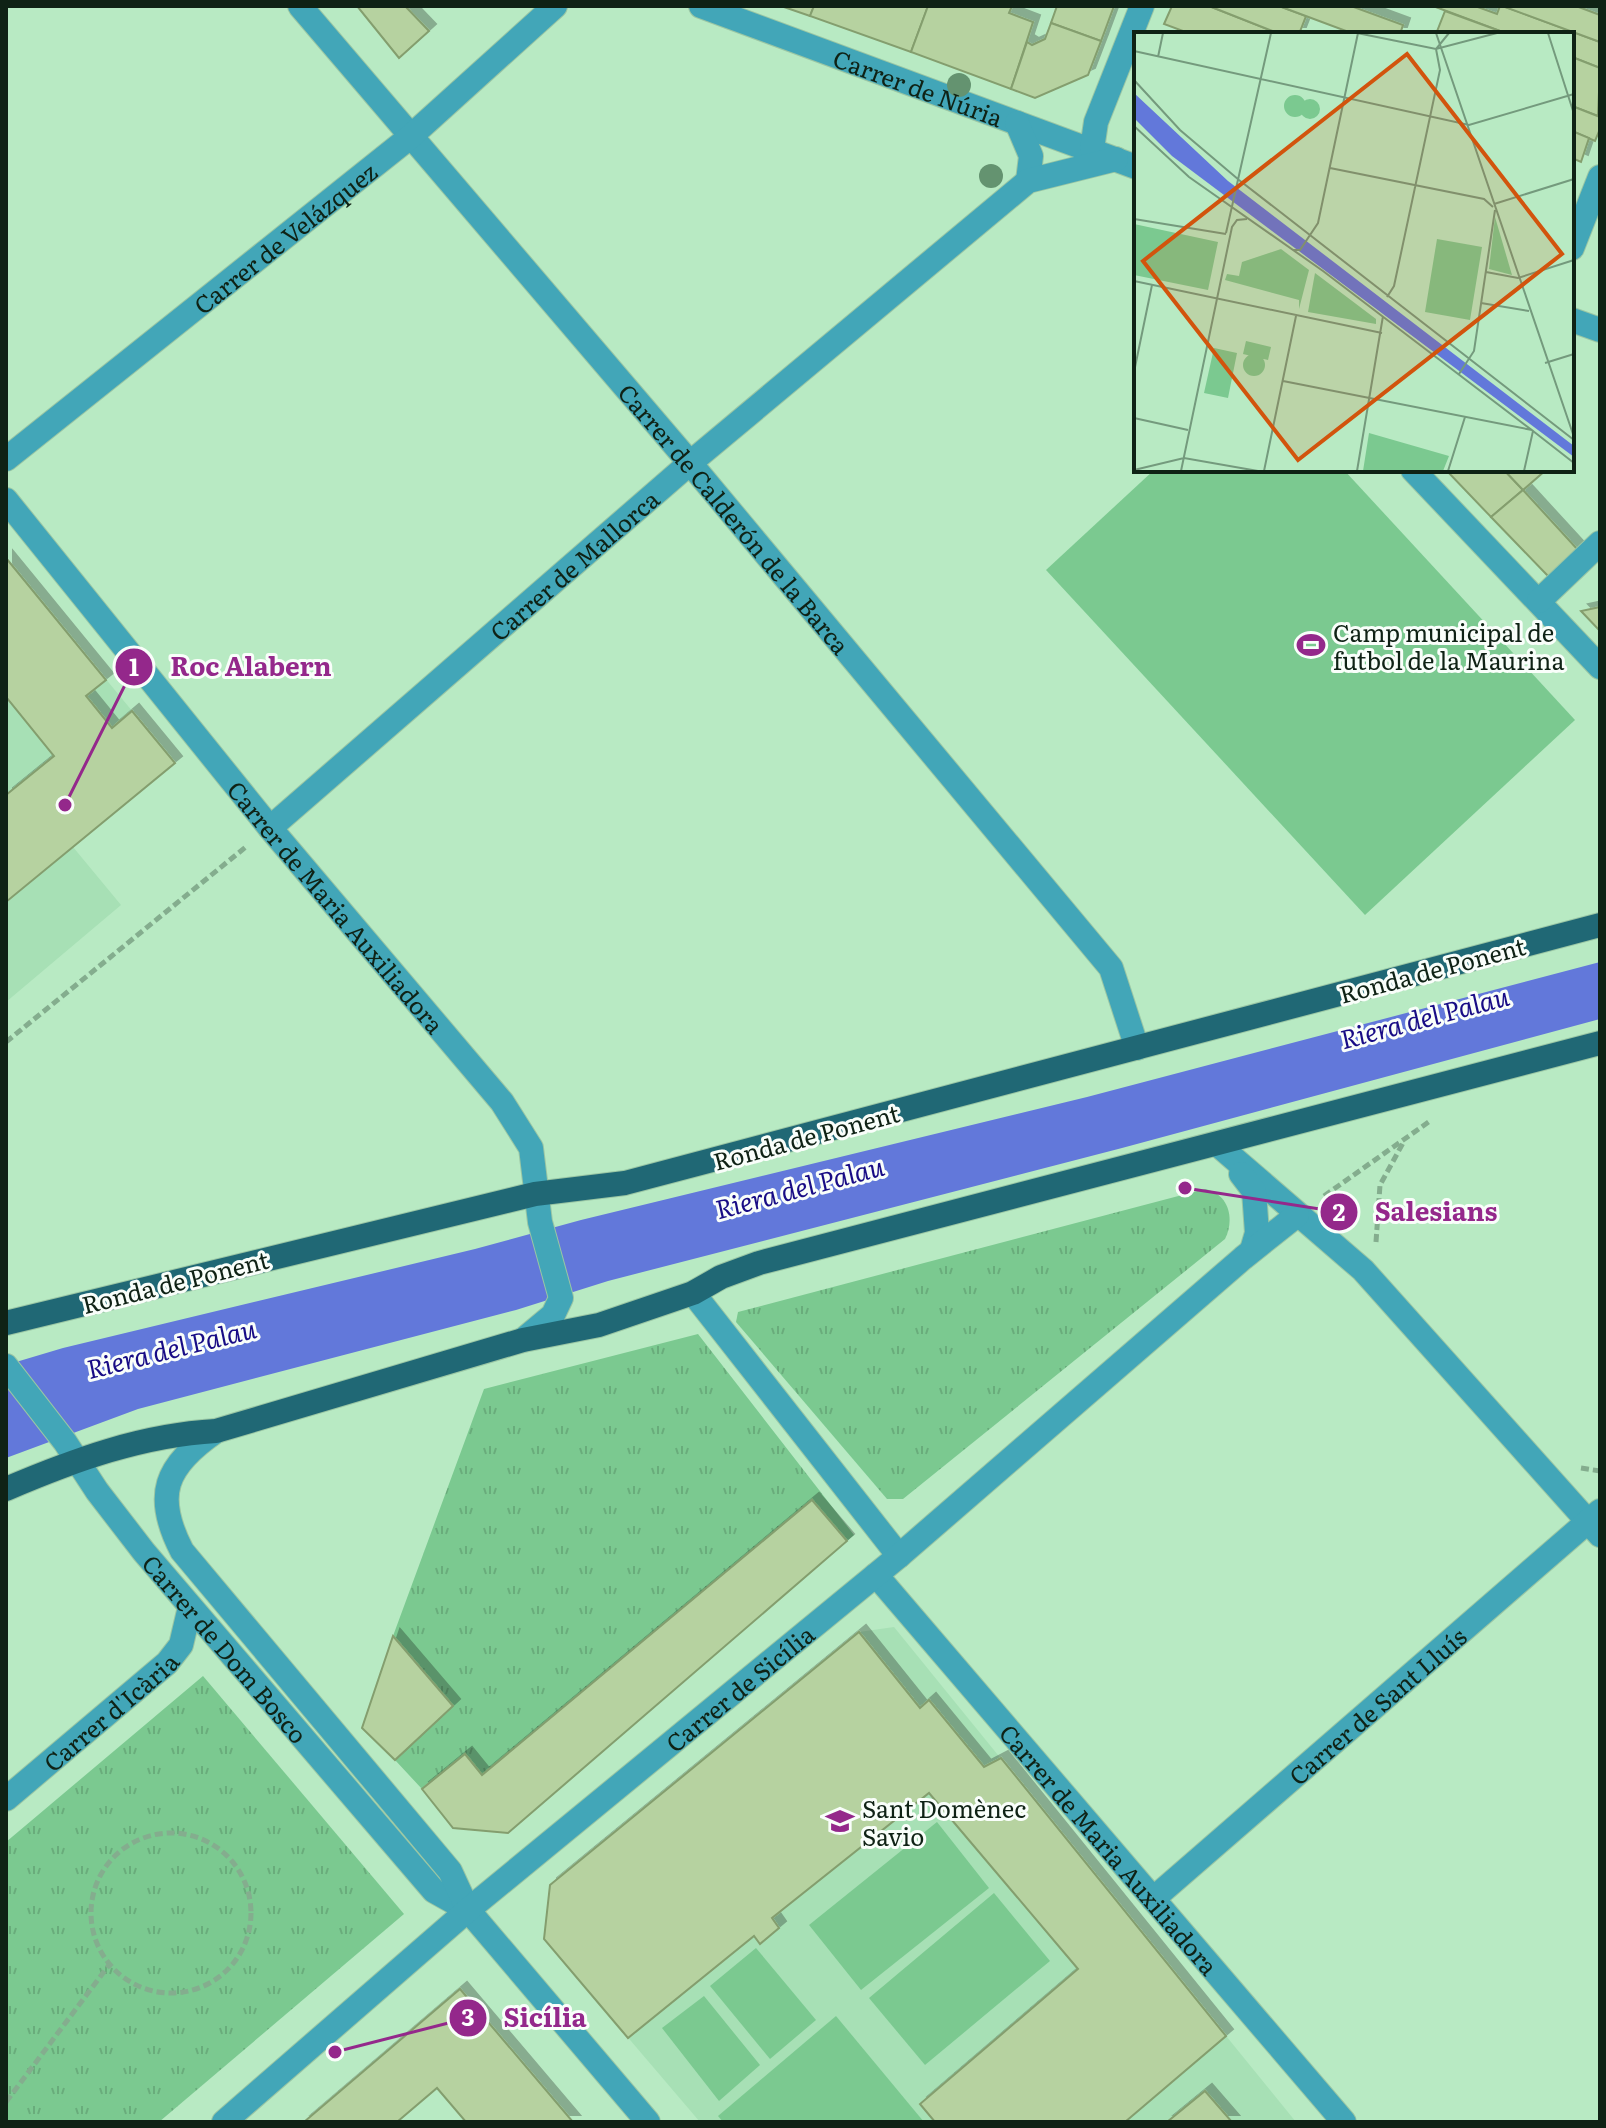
<svg xmlns="http://www.w3.org/2000/svg" width="1606" height="2128" viewBox="0 0 1606 2128" font-family="Literata,serif">
<defs>
<pattern id="grass-tufts" width="24" height="20" patternUnits="userSpaceOnUse" patternTransform="scale(2)"><rect width="24" height="20" fill="#7bc990"/><path d="M3 7l-1-3M5 7V3M7 7l1-3M15 17l-1-3M17 17v-4M19 17l1-3" fill="none" stroke="#69ac7b"/></pattern>
<filter id="shadow"><feDropShadow dx="7" dy="-7" stdDeviation="0" flood-color="#0004"/></filter>
</defs>
<rect width="100%" height="100%" fill="#b8eac3"/>
<!-- built -->
<g fill="#a7e0b5">
<polygon points="6,558 175,763 73,847 121,905 6,1002"/>
<polygon points="894,1627 1296,2122 700,2122 544,1939 550,1885 859,1632"/>
</g>
<!-- grass -->
<g fill="url(#grass-tufts)">
<path d="M1205 1189C1229 1194 1235 1219 1225 1239L903 1499H887L736 1322 738 1312Z"/>
<polygon points="698,1334 854,1535 847,1541 812,1500 482,1775 465,1754 422,1789 395,1760 453,1706 393,1636 484,1389"/>
<polygon points="203,1676 404,1914 159,2122 6,2122 6,1842"/>
</g>
<!-- garden -->
<g fill="#7bc990">
<polygon points="1154,470 1344,470 1575,720 1365,915 1046,570"/>
<polygon points="937,1822 989,1888 861,1990 809,1925"/>
<polygon points="994,1893 1050,1961 925,2065 869,1998"/>
<polygon points="756,1948 816,2020 770,2059 710,1986"/>
<polygon points="704,1996 760,2065 719,2101 662,2028"/>
<polygon points="836,2016 924,2122 723,2122 718,2116"/>
</g>
<!-- water -->
<polygon fill="#6278da" points="1600,962 1600,1019 1122,1148 608,1281 516,1310 138,1409 6,1458 6,1365 63,1348 475,1249 581,1220 1087,1097"/>
<!-- building -->
<g fill="#b6d2a0" stroke="#849e6e" stroke-width="2" filter="url(#shadow)">
<polygon points="357,6 405,6 429,31 399,58"/>
<polygon points="781,6 814,6 810,16"/>
<polygon points="814,6 928,6 911,52 810,16"/>
<polygon points="928,6 1012,6 1009,13 1033,22 1011,89 911,52"/>
<polygon points="1057,6 1114,6 1101,41 1051,23"/>
<polygon points="1172,6 1209,6 1280,34 1191,34 1164,24"/>
<polygon points="1209,6 1279,6 1306,16 1299,34 1280,34"/>
<polygon points="1279,6 1351,6 1403,25 1400,34 1354,34"/>
<polygon points="1433,6 1475,6 1497,14 1500,6 1503,6 1600,42 1600,68 1572,57 1572,34 1508,34"/>
<polygon points="1576,6 1600,15 1600,42 1505,7"/>
<polygon points="1445,11 1508,34 1436,34"/>
<polygon points="1051,23 1101,41 1088,75 1035,98 1011,89 1027,42 1032,45 1045,39"/>
<polygon points="1572,57 1600,68 1598,116 1572,106"/>
<polygon points="1572,106 1600,117 1600,129 1595,141 1572,131"/>
<polygon points="1572,131 1589,138 1581,162 1572,158"/>
<polygon points="1446,470 1504,470 1523,490 1491,517"/>
<polygon points="1504,470 1546,470 1523,490"/>
<polygon points="1523,490 1578,550 1549,577 1491,517"/>
<polygon points="6,558 106,680 86,696 112,728 132,711 175,763 6,902 6,795 54,756 6,697"/>
<polygon points="1600,607 1600,631 1581,611"/>
<polygon points="812,1500 847,1541 508,1833 453,1828 422,1789 465,1754 482,1775"/>
<polygon points="859,1632 920,1708 929,1700 984,1767 1001,1758 1226,2036 1125,2122 935,2122 920,2104 1078,1969 929,1793 772,1918 779,1928 760,1944 754,1936 628,2038 544,1939 550,1885"/>
<polygon points="393,1636 453,1706 395,1760 362,1728"/>
<polygon points="460,1989 573,2122 466,2122 437,2088 397,2122 304,2122"/>
<polygon points="1205,2091 1232,2122 1167,2122"/>
</g>
<g fill="none" stroke-linecap="round" stroke-linejoin="round">
<defs>
<g id="minor">
<path id="s1" d="M300 6 690 463 1111 968 1137 1048"/>
<path id="s2" d="M701 6 1136 167"/>
<polyline points="1017,123 1031,156 1028,181"/>
<polyline points="1092,149 1096,122 1142,6"/>
<polyline points="1572,248 1600,177"/>
<polyline points="1572,320 1600,330"/>
<path id="s3" d="M6 459 410 137 555 6"/>
<polyline points="1413,470 1600,667"/>
<path id="s4" d="M6 500 270 828 502 1102 531 1148 540 1222 561 1298 553 1315 523 1340"/>
<polyline points="1539,601 1600,543"/>
<path id="s5" d="M270 828 690 463 1028 181 1116 159"/>
<polyline points="1217,1144 1363,1270 1600,1535"/>
<polyline points="1241,1174 1254,1191 1257,1233 1252,1250"/>
<polyline points="693,1293 899,1556"/>
<path id="s6" d="M6 1366 65 1442 97 1491 144 1552 434 1891 468 1910"/>
<path d="M216 1431C165 1466 153 1495 182 1551L450 1871 468 1910 648 2122"/>
<path id="s7" d="M876 1575 1344 2122"/>
<path id="s8" d="M6 1799 167 1663 181 1645 190 1607"/>
<path id="s9" d="M1153 1899 1600 1511"/>
<path id="s10" d="M224 2122 468 1910 899 1556 1243 1258 1297 1215"/>
</g>
<g id="major">
<polyline points="6,1323 535,1194 625,1183 1600,925"/>
<path d="M6 1489C74 1460 142 1435 216 1431L523 1340 599 1325 693 1293 721 1277 759 1263 1600 1043"/>
</g>
</defs>
<!-- minor casing -->
<use href="#minor" stroke="#9ac6a4" stroke-width="26"/>
<!-- major casing -->
<use href="#major" stroke="#9ac6a4" stroke-width="26"/>
<!-- path -->
<g stroke="#84ad8e" stroke-width="5" stroke-dasharray="8 4" stroke-linecap="butt">
<polyline points="6,1042 247,846"/>
<polyline points="1324,1196 1430,1121"/>
<polyline points="1376,1242 1380,1185 1403,1143"/>
<polyline points="1581,1468 1600,1471"/>
<circle cx="171" cy="1913" r="80"/>
<polyline points="6,2102 109,1965"/>
</g>
<!-- minor -->
<use href="#minor" stroke="#42a6b8" stroke-width="24"/>
<!-- major -->
<use href="#major" stroke="#206875" stroke-width="24"/>
</g>
<!-- trees -->
<g fill="#649370">
<circle cx="959" cy="85" r="12"/>
<circle cx="991" cy="176" r="12"/>
</g>
<!-- icons -->
<defs>
<symbol id="stadium-bare" viewBox="-9 -9 18 18"><path d="M0-5a6.5 5 0 1 0 0 10a6.5 5 0 1 0 0-10ZM-3.5-1.8h7v3.6h-7Z" fill="#94288b" stroke="#f9fefa" stroke-width="2.5" paint-order="stroke"/></symbol>
<symbol id="school-bare" viewBox="-9 -9 18 18"><path d="M0-5L7-2L0 1L-7-2ZM-4 1L0 2.5L4 1V4Q0 6-4 4Z" fill="#94288b" stroke="#f9fefa" stroke-width="2.5" paint-order="stroke"/></symbol>
</defs>
<g fill-rule="evenodd">
<use href="#stadium-bare" x="1291" y="625" width="40" height="40"/>
<use href="#school-bare" x="820" y="1801" width="40" height="40"/>
</g>
<g text-anchor="middle" dominant-baseline="central" stroke-width="6" stroke-linejoin="round" paint-order="stroke">
<!-- street labels -->
<g font-size="24" fill="#0f2215" stroke="#f9fefa">
<text stroke="none"><textPath href="#s2" startOffset="232">Carrer de Núria</textPath></text>
<text stroke="none"><textPath href="#s3" startOffset="356">Carrer de Velázquez</textPath></text>
<text stroke="none"><textPath href="#s1" startOffset="672">Carrer de Calderón de la Barca</textPath></text>
<text stroke="none"><textPath href="#s5" startOffset="402">Carrer de Mallorca</textPath></text>
<text stroke="none"><textPath href="#s4" startOffset="524">Carrer de Maria Auxiliadora</textPath></text>
<text transform="translate(1432 969) rotate(-15)">Ronda de Ponent</text>
<text transform="translate(806 1136) rotate(-15)">Ronda de Ponent</text>
<text transform="translate(175 1281) rotate(-14)">Ronda de Ponent</text>
<text stroke="none"><textPath href="#s6" startOffset="358">Carrer de Dom Bosco</textPath></text>
<text stroke="none"><textPath href="#s10" startOffset="674">Carrer de Sicília</textPath></text>
<text stroke="none"><textPath href="#s9" startOffset="296">Carrer de Sant Lluís</textPath></text>
<text stroke="none"><textPath href="#s8" startOffset="136">Carrer d'Icària</textPath></text>
<text stroke="none"><textPath href="#s7" startOffset="360">Carrer de Maria Auxiliadora</textPath></text>
</g>
<!-- poi labels -->
<g font-size="24" fill="#0f2215" stroke="#f9fefa" text-anchor="start">
<text x="1333" y="631">Camp municipal de<tspan x="1333" dy="28">futbol de la Maurina</tspan></text>
<text x="862" y="1807">Sant Domènec<tspan x="862" dy="28">Savio</tspan></text>
</g>
<!-- water labels -->
<g font-size="26" font-style="italic" fill="#180c85" stroke="#f9fefa">
<text transform="translate(1424 1016) rotate(-15)">Riera del Palau</text>
<text transform="translate(799 1186) rotate(-15)">Riera del Palau</text>
<text transform="translate(171 1347) rotate(-14)">Riera del Palau</text>
</g>
</g>
<!-- overview -->
<g transform="translate(1134 32)">
<rect width="440" height="440" fill="#b8eac3"/>
<path d="M361 185 378 243 355 237ZM0 192 84 210 74 258 0 243ZM147 217 175 238 165 277V268L91 248 93 242 105 244 108 230ZM181 241 242 287V292L174 280ZM235 401 315 424 309 439H229Z" fill="#7bc990"/>
<path d="M150 74a11 11 0 1 1 22 0a11 11 0 1 1-22 0ZM166 77a10 10 0 1 1 20 0a10 10 0 1 1-20 0ZM303 207 348 215 336 288 291 280ZM112 309 137 315 134 328 109 322ZM80 316 103 321 94 366 70 361ZM109 333a11 11 0 1 1 22 0a11 11 0 1 1-22 0Z" fill="#7bc990"/>
<path d="M0 61 94 149 440 414V425L38 124 0 86Z" fill="#6278da"/>
<path fill="none" stroke="#749a7d" stroke-width="2" d="M223 1 302 17 363 1M302 1 440 405M414 1 440 82M0 19 335 93 440 62M24 25 29 1M0 48 46 98 105 148 440 408M0 94 55 145 189 239 399 399 390 439M196 136 350 167 359 175M360 172 440 147M0 187 92 202M92 201 137 1M159 218H166L184 191 224 1M352 240 384 246 440 228M0 249 248 301M253 265 260 254 306 38 302 17 315 1M347 271 395 279M411 331 440 322M0 340 18 253M325 342 340 319 361 178M149 349 398 398M0 386 54 398M399 399 440 431M0 438 50 426 124 439M47 439 98 195 103 188 113 187M130 439 162 284M223 439 249 284M314 439 331 385"/>
<path fill="#d2540d" fill-opacity="0.15" stroke="#d2540d" stroke-width="4" d="M273 22 428 222 164 428 9 229Z"/>
<rect width="440" height="440" fill="none" stroke="#0f2215" stroke-width="4"/>
</g>
<!-- callouts -->
<path fill="none" stroke="#94288b" stroke-width="3" d="M65 805L134 667M1185 1188L1339 1212M335 2052L468 2018"/>
<g fill="#94288b" stroke="#f9fefa" stroke-width="3">
<circle cx="65" cy="805" r="8"/>
<circle cx="1185" cy="1188" r="8"/>
<circle cx="335" cy="2052" r="8"/>
<circle cx="134" cy="667" r="20"/>
<circle cx="1339" cy="1212" r="20"/>
<circle cx="468" cy="2018" r="20"/>
</g>
<g font-size="24" text-anchor="middle" font-weight="bold" fill="#fff">
<text x="134" y="676">1</text>
<text x="1339" y="1221">2</text>
<text x="468" y="2026">3</text>
</g>
<g font-size="26" text-anchor="middle" font-weight="bold" fill="#94288b" stroke="#f9fefa" stroke-width="6" stroke-linejoin="round" paint-order="stroke">
<text x="251" y="676">Roc Alabern</text>
<text x="1436" y="1221">Salesians</text>
<text x="545" y="2027">Sicília</text>
</g>
<!-- border -->
<rect width="1606" height="2128" fill="none" stroke="#0f2215" stroke-width="16"/>
</svg>
